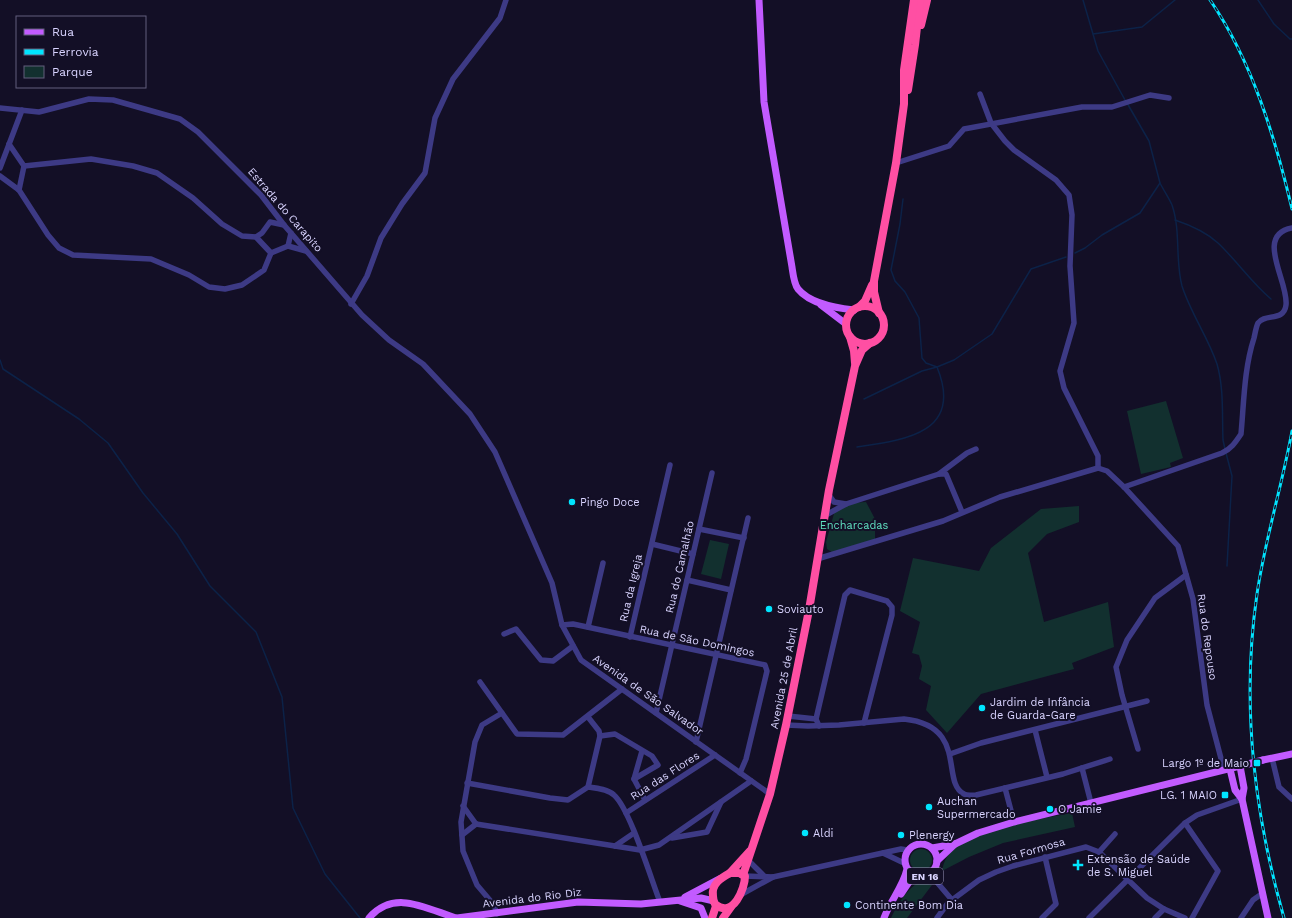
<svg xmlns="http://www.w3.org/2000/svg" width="1292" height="918" viewBox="0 0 1292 918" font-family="'Work Sans',sans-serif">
<rect width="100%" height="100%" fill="#130f26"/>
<!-- green -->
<g fill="#12302f">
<polygon points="1166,401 1183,458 1170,463 1171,467 1141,474 1127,411"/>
<polygon points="866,502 875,519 875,541 835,554 827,549 826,542 835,510 850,503"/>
<polygon points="1079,506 1079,522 1047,534 1028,553 1044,622 1108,602 1114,647 1072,663 1074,669 981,694 947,733 926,710 931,686 919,679 922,666 919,655 912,653 920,622 900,611 913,558 979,571 991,548 1041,509"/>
<polygon points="710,540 729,544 721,579 701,574"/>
<path d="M1072 813 1075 827 1003 843 969 857 942 871C943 866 944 861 947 857 965 830 1040 819 1072 813Z"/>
<circle cx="921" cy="860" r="11"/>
<path d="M919 882 932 885 907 918H891C897 905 906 890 919 882Z"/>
</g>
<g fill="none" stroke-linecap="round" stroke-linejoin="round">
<!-- stream -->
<g stroke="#0c2248" stroke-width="1.5">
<polyline points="1083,0 1098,51 1125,100"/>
<polyline points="1258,0 1274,24 1290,39 1292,39"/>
<polyline points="1093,34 1142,27 1175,0"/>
<path d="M1160 183C1164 191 1169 198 1172 205 1181 231 1175 260 1182 286 1191 314 1208 337 1217 364 1224 388 1222 415 1223 440L1225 449"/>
<path d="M1175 220C1190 225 1206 232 1218 243 1237 261 1251 282 1271 299"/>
<polyline points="1075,253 1085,248 1102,235 1140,213 1160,183 1149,141 1127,103"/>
<polyline points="0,360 3,369 79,419 108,443 143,493 177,534 210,586 256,632 282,697 293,808 325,874 360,918"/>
<polyline points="864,399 922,371 937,367 954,360 992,334 1031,269 1066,257"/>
<path d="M857 447C905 440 964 433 937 367L926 363 922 358 919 318 905 292 895 281 891 270 900 224 903 199"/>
<polyline points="1226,453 1232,476 1227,566"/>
</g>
<!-- minor -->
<g stroke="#3d3a85" stroke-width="5.5">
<polyline points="980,94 991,123 1005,141 1014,150 1056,180 1069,195 1072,215 1070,266 1074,323 1060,371 1064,388 1098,456 1098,468"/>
<polyline points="0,108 39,112 89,99 113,100 180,119 198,132 261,195 284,225 362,315 389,340 423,364 470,414 495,452 552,583 562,625 581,660 770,794"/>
<polyline points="896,163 949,146 964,129 1082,107 1112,107 1150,95 1169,98"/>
<polyline points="0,168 22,110"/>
<polyline points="0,176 19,190 48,235 59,248 73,255 151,259 189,275 209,287 225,289 242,285 264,270 271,253 256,237 242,236 222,224 193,198 157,173 133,166 91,159 24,166 9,144"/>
<polyline points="19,190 24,166"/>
<polyline points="256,237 262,233 270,222 284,225"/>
<polyline points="288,246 291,233"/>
<polyline points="271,253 288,246 306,251"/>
<polyline points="351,304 367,276 381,238 402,204 425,173 435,118 453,79 500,18 506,0"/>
<polyline points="1098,468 1107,471 1124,487 1178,546 1193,599 1207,705 1224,770"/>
<polyline points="939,474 967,453 976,449"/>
<path d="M1124 487 1222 453C1231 449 1235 443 1241 434 1244 402 1244 369 1254 338 1255 334 1256 327 1258 323 1265 313 1284 322 1286 305 1289 282 1254 235 1292 228"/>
<polyline points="828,494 834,502 846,504"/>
<polyline points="824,516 846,504 939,474 946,474 962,512"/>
<polyline points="699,529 744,538"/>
<polyline points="652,544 693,554"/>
<polyline points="817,559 943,521 1000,497 1098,468"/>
<polyline points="687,580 731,590"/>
<polyline points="562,625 573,624 765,665 767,671 746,759 740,773"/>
<polyline points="588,627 603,563"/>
<polyline points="504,634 516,629 541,660 553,661 573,646"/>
<polyline points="630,637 670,465"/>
<polyline points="480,682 502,713"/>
<polyline points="656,713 712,473"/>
<polyline points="788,716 816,719"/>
<path d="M786 725 808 726 839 725 904 719C969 726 940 782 964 794 967 796 972 795 976 795L1063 774 1110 759"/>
<polyline points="819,726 816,719 845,595 850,590 887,601 892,607 892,615 864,723"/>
<polyline points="1035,730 1047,777"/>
<polyline points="600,736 615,734 652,756 658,765 634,779 645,800"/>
<polyline points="696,742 748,518"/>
<polyline points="1138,749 1122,695 1116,667 1127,640 1155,598 1186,575"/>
<polyline points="950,754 981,743 1147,701"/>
<polyline points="1272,758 1279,787 1292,799"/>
<polyline points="1082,768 1091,803"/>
<polyline points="634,779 642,751"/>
<polyline points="467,783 550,798 568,800 588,787 600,736 599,731 588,717"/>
<path d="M588 787C596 788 608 789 614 795 630 809 651 879 660 902"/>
<polyline points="1005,788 1014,822"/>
<polyline points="463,806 476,824"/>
<polyline points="626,813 715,755"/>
<polyline points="1185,823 1218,871 1192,918"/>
<polyline points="476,824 640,850 659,845 751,781"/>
<polyline points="462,835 476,824"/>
<polyline points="672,838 707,832 721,802"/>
<polyline points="615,846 634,833"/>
<polyline points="1099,852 1115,834"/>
<polyline points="883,853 904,863"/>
<polyline points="749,861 764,876"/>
<polyline points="930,874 952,900"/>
<polyline points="745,876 773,877 901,849 907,850"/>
<polyline points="742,894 773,877"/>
<polyline points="497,914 494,905 477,885 463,851 461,822 475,742 482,725 502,713 517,734 563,735 622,689"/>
<polyline points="937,918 948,903 979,880 996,872 1013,866 1086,847 1099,852 1147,898 1164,909 1185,918"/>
<polyline points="1042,918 1056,904 1045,857"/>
<polyline points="1089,918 1185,823 1197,815 1242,799"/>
<polyline points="1155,918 1164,909"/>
<polyline points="1241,918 1253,900 1263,893"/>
</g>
<!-- major -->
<g stroke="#c25bff" stroke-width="7">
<path d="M759 0 764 102 792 267C793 274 794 284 798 289 810 304 836 308 854 310"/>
<polyline points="821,305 846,324"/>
<polyline points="1263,760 1292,754"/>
<polyline points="1240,766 1244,788 1242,799"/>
<polyline points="1230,769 1235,790 1242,799 1268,918"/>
<circle cx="921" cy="860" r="16"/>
<polyline points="932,848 955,844 978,833 1014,822 1248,764"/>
<polyline points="937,861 955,844"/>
<polyline points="901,894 911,879 917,876"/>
<polyline points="685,897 719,879"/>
<polyline points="680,901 701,908 705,918"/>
<path d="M369 918C394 889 425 908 456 918"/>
<polyline points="457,918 578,902 641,904 701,898 714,901"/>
<path d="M884 918C890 901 903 887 907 869"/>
</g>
<!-- highway -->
<g stroke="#ff4fa3" stroke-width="8">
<polyline points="921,25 927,0"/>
<polyline points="908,90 915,45 920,0"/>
<circle cx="865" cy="325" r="19"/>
<polyline points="859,307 865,301 872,285"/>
<polyline points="879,313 874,292 874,281 896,163 904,104 904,70 914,0"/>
<polyline points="850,337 854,351 855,363"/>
<path d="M730 873H739L745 876C745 889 733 918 716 905 714 903 713 899 713 896 711 884 721 878 730 873Z"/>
<polyline points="730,873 750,851"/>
<polyline points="743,875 770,794 786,725 809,610 829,490 855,366 862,350 870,343"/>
<polyline points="712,918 716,906"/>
<polyline points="723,918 731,907"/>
</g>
<defs>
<g id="rail">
<path d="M1210 0C1252 61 1275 137 1292 209"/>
<path d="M1284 918C1254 813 1241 703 1257 594 1265 539 1282 486 1292 431"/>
</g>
</defs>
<!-- rail casing -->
<use href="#rail" stroke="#00e5ff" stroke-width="3"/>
<!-- rail -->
<use href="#rail" stroke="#130f26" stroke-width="1.5" stroke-dasharray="4.5" stroke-linecap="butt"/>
<!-- major-bridge -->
<polyline stroke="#c25bff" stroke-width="7" points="1248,764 1263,760"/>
</g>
<!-- markers -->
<g fill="#00e5ff" stroke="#130f26" stroke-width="1.5">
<circle cx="572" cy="502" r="4"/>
<circle cx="769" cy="609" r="4"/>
<circle cx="982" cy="708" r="4"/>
<rect x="1253" y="759" width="8" height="8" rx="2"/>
<rect x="1221" y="791" width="8" height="8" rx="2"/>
<circle cx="929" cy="807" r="4"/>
<circle cx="1050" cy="809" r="4"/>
<circle cx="805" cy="833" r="4"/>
<circle cx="901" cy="835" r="4"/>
<path d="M1076 859h4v4h4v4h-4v4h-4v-4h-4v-4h4z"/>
<circle cx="847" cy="905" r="4"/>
</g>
<g text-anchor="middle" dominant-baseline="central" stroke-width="4" stroke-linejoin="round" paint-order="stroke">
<!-- shield labels -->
<rect fill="#130f26" stroke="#9e99be" stroke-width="1" x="907" y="868" width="36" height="16" rx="3"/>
<g font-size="10" font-weight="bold" fill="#d9d4ff">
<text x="925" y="876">EN 16</text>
</g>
<!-- street labels -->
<g font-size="11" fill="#d9d4ff" stroke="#130f26">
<text transform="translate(285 210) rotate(49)">Estrada do Carapito</text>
<text transform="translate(680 567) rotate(-77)">Rua do Camalhão</text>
<text transform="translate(631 588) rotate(-77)">Rua da Igreja</text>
<text transform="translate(1207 637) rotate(82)">Rua do Repouso</text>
<text transform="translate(697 641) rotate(12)">Rua de São Domingos</text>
<text transform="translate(784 678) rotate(-79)">Avenida 25 de Abril</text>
<text transform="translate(648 695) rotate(35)">Avenida de São Salvador</text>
<text transform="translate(665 776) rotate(-33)">Rua das Flores</text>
<text transform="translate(1031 851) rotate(-16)">Rua Formosa</text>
<text transform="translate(532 898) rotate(-7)">Avenida do Rio Diz</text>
</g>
<!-- poi labels -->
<g font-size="11" fill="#d9d4ff" stroke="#130f26" text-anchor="start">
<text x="580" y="502">Pingo Doce</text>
<text x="777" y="609">Soviauto</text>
<text x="990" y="702">Jardim de Infância<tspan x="990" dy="13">de Guarda-Gare</tspan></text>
<text x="1249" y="763" text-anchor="end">Largo 1º de Maio</text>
<text x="1217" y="795" text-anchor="end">LG. 1 MAIO</text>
<text x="937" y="801">Auchan<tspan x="937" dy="13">Supermercado</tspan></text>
<text x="1058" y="809">O Jamie</text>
<text x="813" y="833">Aldi</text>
<text x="909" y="835">Plenergy</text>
<text x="1087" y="859">Extensão de Saúde<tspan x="1087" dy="13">de S. Miguel</tspan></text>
<text x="855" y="905">Continente Bom Dia</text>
</g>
<!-- park labels -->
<g font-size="11" fill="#5fe0c0" stroke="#130f26">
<text x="854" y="525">Encharcadas</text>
</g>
</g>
<!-- legend -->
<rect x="16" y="16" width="130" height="72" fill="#130f26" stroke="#625e7d"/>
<rect x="24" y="29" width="20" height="6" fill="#c25bff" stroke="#625e7d"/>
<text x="52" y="36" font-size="12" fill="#d9d4ff">Rua</text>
<rect x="24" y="49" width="20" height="6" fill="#00e5ff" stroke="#625e7d"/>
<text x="52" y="56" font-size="12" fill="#d9d4ff">Ferrovia</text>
<rect x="24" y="66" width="20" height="12" fill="#12302f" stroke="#625e7d"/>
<text x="52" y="76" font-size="12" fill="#d9d4ff">Parque</text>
</svg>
